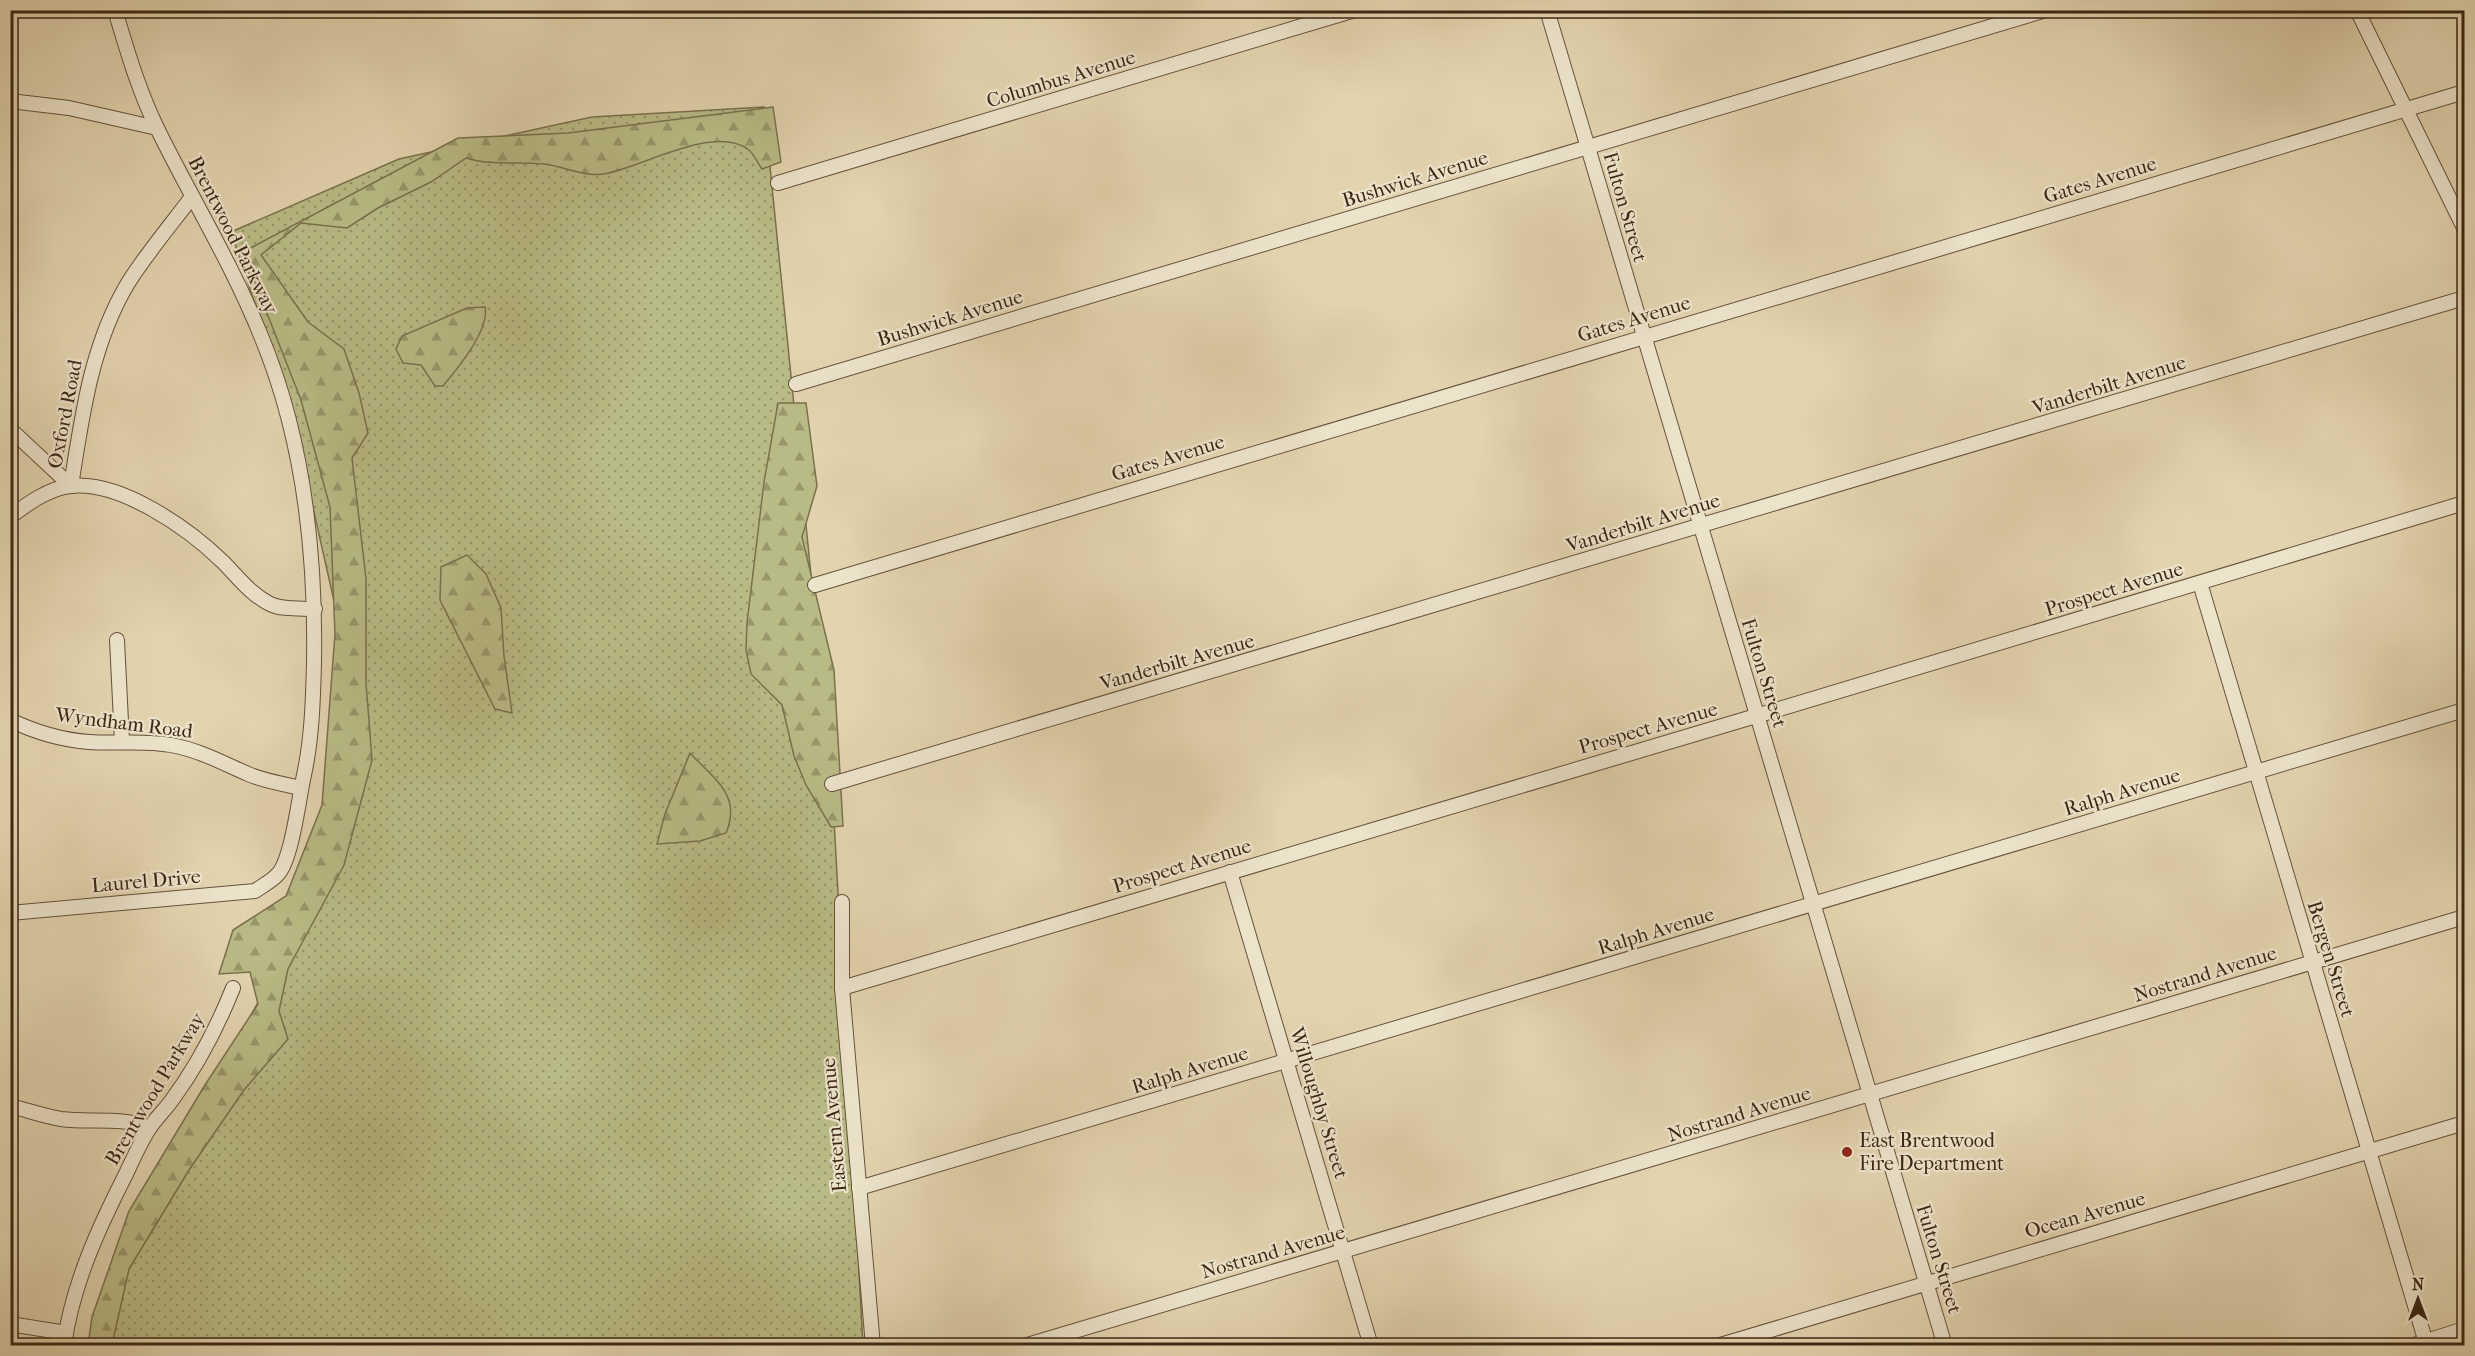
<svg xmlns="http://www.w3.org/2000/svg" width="2475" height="1356" viewBox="0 0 2475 1356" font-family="'IM FELL French Canon',serif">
<defs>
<pattern id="grass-dots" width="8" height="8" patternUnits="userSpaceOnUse" patternTransform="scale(1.5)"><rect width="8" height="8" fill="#b9bb86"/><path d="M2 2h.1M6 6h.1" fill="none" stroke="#98986c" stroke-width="1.8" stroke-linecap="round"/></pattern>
<pattern id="forest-firs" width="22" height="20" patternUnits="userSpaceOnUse" patternTransform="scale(1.5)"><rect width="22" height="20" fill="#b9bb86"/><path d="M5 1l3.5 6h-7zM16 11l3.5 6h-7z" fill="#98986c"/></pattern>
</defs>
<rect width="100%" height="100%" fill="#e2d4af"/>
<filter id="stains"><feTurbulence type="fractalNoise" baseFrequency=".00333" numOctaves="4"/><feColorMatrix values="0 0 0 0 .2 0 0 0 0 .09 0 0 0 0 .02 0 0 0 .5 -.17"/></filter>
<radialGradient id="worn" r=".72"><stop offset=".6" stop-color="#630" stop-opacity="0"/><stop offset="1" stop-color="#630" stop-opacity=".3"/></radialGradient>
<!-- grass -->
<polygon fill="url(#grass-dots)" stroke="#7a714d" stroke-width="1.5" points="764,107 832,784 863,1345 93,1346 112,1276 273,974 326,808 341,632 293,419 231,232 399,159 592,117"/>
<!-- forest -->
<g fill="url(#forest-firs)" stroke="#7a714d" stroke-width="1.5">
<path d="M773 107 781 162 762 169C758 164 754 154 749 150 713 123 640 169 603 174 583 177 563 166 544 164 518 161 492 166 466 158L431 182 378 208 347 228 301 223 261 255 308 322 344 349 359 393 368 433 352 458 366 579V683L372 760 344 865 288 969 279 1011 288 1039 244 1090 189 1170 129 1269 112 1345H88L92 1317 129 1211 205 1085 258 1004 250 972 219 974 233 930 286 896 322 805 335 634 330 507 301 400 243 252 458 138 568 133Z"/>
<path d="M485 307C490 330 457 369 443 386H435L421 365 403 363 396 349 402 336 467 308Z"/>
<polygon points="778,403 806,403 817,486 802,537 834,670 843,826 831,827 806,785 794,756 782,705 751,674 746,650 747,623 764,482"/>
<polygon points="467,555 486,574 501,608 504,656 512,713 495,709 440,600 441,567"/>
<path d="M690 753C714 779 742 795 726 833L700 841 657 844 665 814Z"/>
</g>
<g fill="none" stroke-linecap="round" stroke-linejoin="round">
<defs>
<g id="minor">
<polyline points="1547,10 1945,1346"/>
<polyline points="2357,10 2464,228"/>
<polyline points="10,101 69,108 157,128"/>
<polyline points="778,183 1355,10"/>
<polyline points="796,384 2046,10"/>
<polyline points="10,429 71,486"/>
<path d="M71 486C82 416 91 345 128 283 147 253 170 226 191 198"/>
<path d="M10 517C27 504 49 488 71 486 121 481 188 528 223 562 238 577 250 594 270 604 282 610 302 608 315 609"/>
<polyline points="2200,583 2427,1346"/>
<polyline points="815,585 2464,92"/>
<polyline points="117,640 122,742"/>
<path d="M10 720C35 732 62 740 89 742 117 744 144 740 171 745 199 750 223 763 248 774 264 781 284 784 301 788"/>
<polyline points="832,784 2464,298"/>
<polyline points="1230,872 1371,1346"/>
<polyline points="842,902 842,988 873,1346"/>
<path d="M10 913 255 891C262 886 272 881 278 874 292 859 299 797 304 775 312 738 313 700 314 663 316 552 304 439 261 336 232 264 192 199 158 130 139 92 127 50 115 10"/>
<polyline points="842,988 1756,716 2464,503"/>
<path d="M10 1106C27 1110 44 1116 61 1119 91 1123 121 1116 149 1128"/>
<polyline points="859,1188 2464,710"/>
<polyline points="10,1324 66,1333"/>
<path d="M64 1346C72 1285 99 1227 126 1174 133 1159 140 1143 149 1129 155 1119 165 1110 172 1100 197 1066 217 1028 233 988"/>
<polyline points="1024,1346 2464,917"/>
<polyline points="1717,1346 2464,1123"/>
<polyline points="2411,1346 2464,1329"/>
</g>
</defs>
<!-- minor casing -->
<use href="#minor" stroke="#65523b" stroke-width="16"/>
<!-- minor -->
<use href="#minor" stroke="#ece3cb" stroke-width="14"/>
</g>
<!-- markers -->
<circle fill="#8f2418" stroke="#ece3cb" stroke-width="2" cx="1847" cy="1152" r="6"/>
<g text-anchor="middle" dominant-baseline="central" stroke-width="4.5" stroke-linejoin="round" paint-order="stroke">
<!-- street labels -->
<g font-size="20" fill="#3b2714" stroke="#ece3cb">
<text transform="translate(1061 79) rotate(-17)">Columbus Avenue</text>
<text transform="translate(1415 179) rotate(-17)">Bushwick Avenue</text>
<text transform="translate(2100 180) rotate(-17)">Gates Avenue</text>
<text transform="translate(1625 207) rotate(74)">Fulton Street</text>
<text transform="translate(233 235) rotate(63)">Brentwood Parkway</text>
<text transform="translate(950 318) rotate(-17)">Bushwick Avenue</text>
<text transform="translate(1634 319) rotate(-17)">Gates Avenue</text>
<text transform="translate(2109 385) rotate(-17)">Vanderbilt Avenue</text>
<text transform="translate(65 414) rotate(-79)">Oxford Road</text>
<text transform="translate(1168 458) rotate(-17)">Gates Avenue</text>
<text transform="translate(1643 523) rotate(-17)">Vanderbilt Avenue</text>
<text transform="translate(2114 589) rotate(-17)">Prospect Avenue</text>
<text transform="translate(1177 662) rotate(-16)">Vanderbilt Avenue</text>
<text transform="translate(1764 673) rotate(73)">Fulton Street</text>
<text transform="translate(124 723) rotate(7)">Wyndham Road</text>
<text transform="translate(1648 728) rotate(-16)">Prospect Avenue</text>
<text transform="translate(2122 792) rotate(-17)">Ralph Avenue</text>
<text transform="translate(1182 866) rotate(-17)">Prospect Avenue</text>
<text transform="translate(146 881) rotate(-5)">Laurel Drive</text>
<text transform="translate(1656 931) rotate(-17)">Ralph Avenue</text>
<text transform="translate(2331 959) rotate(73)">Bergen Street</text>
<text transform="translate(2205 974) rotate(-17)">Nostrand Avenue</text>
<text transform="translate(1190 1070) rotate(-17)">Ralph Avenue</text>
<text transform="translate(155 1089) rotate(-59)">Brentwood Parkway</text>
<text transform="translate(1319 1103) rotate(73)">Willoughby Street</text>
<text transform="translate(1739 1114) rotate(-17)">Nostrand Avenue</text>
<text transform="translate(834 1125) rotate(-95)">Eastern Avenue</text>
<text transform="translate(2085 1215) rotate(-16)">Ocean Avenue</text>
<text transform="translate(1273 1252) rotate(-16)">Nostrand Avenue</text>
<text transform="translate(1939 1259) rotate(73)">Fulton Street</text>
</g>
<!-- poi labels -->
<g font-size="20" fill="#3b2714" stroke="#ece3cb" text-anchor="start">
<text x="1859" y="1140">East Brentwood<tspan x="1859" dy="23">Fire Department</tspan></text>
</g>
</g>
<!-- margin -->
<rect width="2475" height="1356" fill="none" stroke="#e2d4af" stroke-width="36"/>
<rect x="12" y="12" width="2451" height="1332" fill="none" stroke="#3b2714" stroke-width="3"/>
<rect x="18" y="18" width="2439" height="1320" fill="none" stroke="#3b2714" stroke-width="1.5"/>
<!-- north arrow -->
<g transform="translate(2418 1299)" stroke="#ece3cb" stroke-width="4.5" paint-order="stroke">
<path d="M0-4.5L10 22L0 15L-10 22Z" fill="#3b2714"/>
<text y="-9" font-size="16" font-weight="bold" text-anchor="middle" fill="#3b2714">N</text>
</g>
<rect width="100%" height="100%" filter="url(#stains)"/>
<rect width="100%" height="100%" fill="url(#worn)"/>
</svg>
